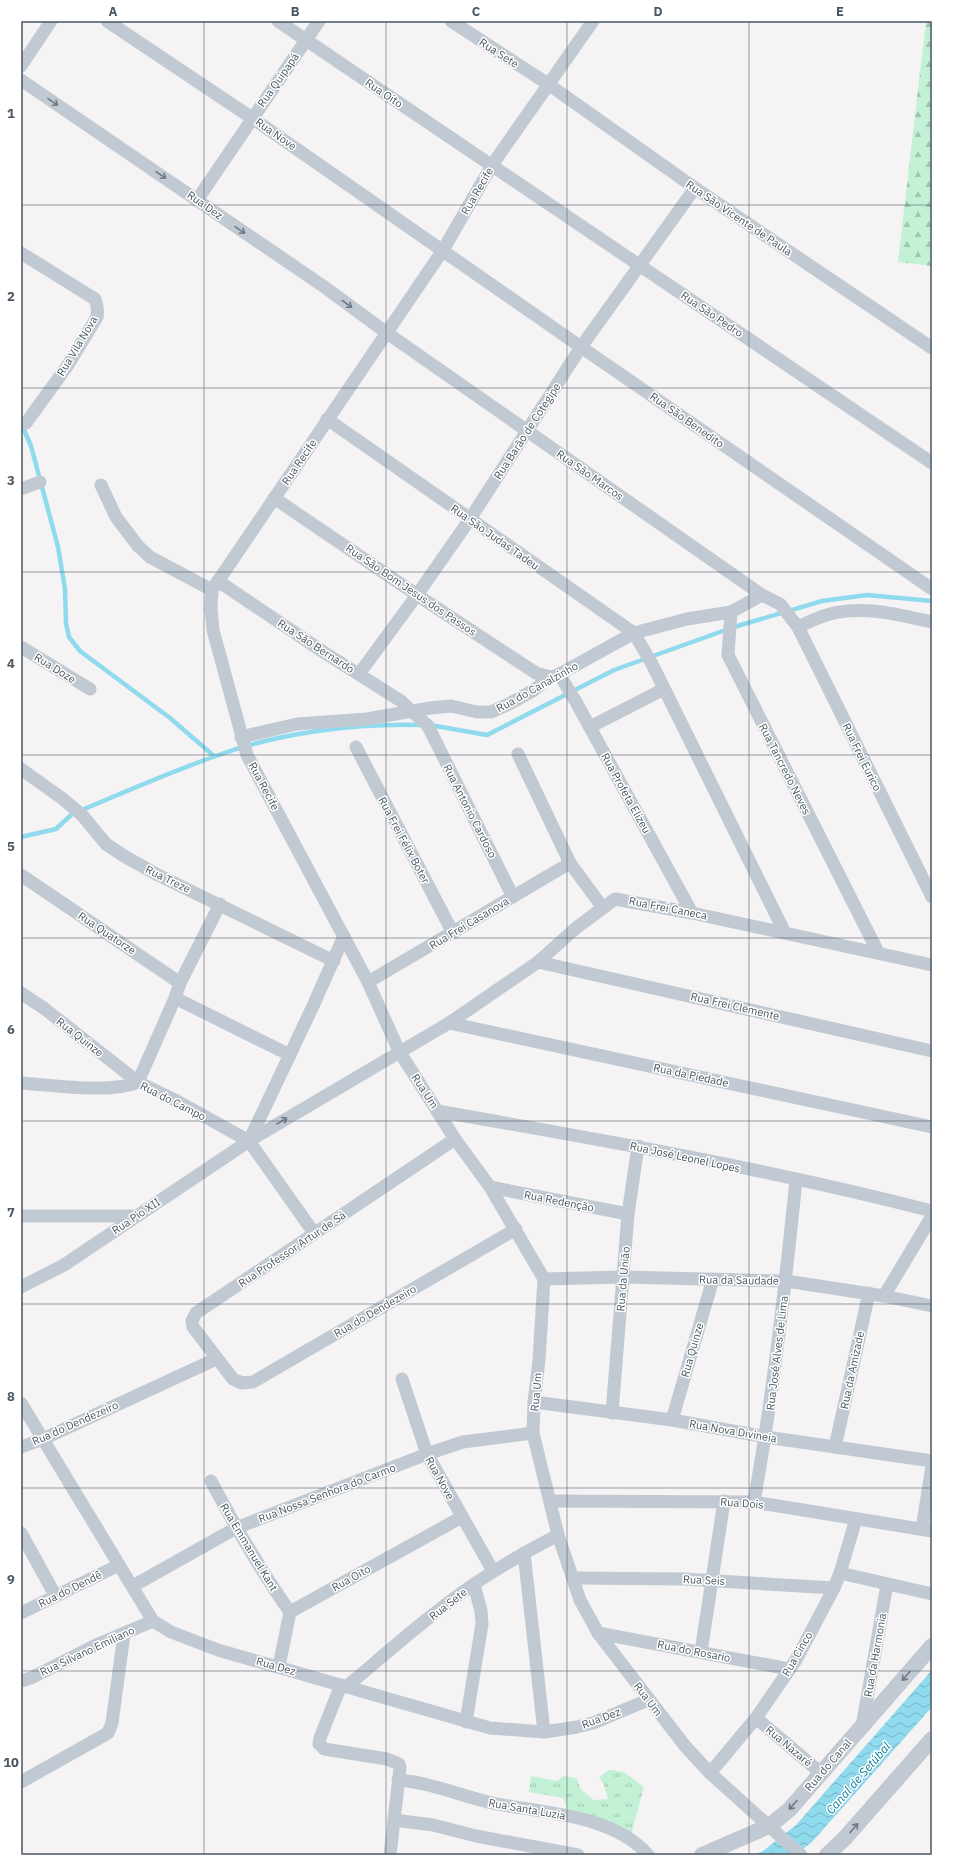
<svg xmlns="http://www.w3.org/2000/svg" width="953" height="1876" viewBox="0 0 953 1876" font-family="'IBM Plex Sans',sans-serif">
<defs>
<pattern id="grass-tufts" width="24" height="20" patternUnits="userSpaceOnUse"><rect width="24" height="20" fill="#c3f1d5"/><path d="M3 7l-1-3M5 7V3M7 7l1-3M15 17l-1-3M17 17v-4M19 17l1-3" fill="none" stroke="#a0c6b0"/></pattern>
<pattern id="forest-firs" width="22" height="20" patternUnits="userSpaceOnUse"><rect width="22" height="20" fill="#c3f1d5"/><path d="M5 1l3.5 6h-7zM16 11l3.5 6h-7z" fill="#a0c6b0"/></pattern>
<pattern id="water-waves" width="16" height="10" patternUnits="userSpaceOnUse"><rect width="16" height="10" fill="#90daee"/><path d="M0 5q4-4 8 0t8 0" fill="none" stroke="#78b4c4"/></pattern>
</defs>
<rect width="100%" height="100%" fill="#f5f3f3"/>
<!-- grass -->
<polygon fill="url(#grass-tufts)" points="609,1770 624,1772 644,1787 631,1835 568,1811 563,1798 529,1792 531,1776 557,1781 563,1776 577,1778 580,1788 593,1800 608,1799 604,1785 599,1777"/>
<!-- forest -->
<polygon fill="url(#forest-firs)" points="926,21 932,21 932,266 898,262"/>
<!-- water -->
<polygon fill="url(#water-waves)" points="932,1670 932,1707 812,1842 795,1855 754,1855 763,1851 796,1825"/>
<g fill="none" stroke-linecap="round" stroke-linejoin="round">
<!-- stream -->
<g stroke="#90daee" stroke-width="4.5">
<polyline points="21,423 31,446 58,547 65,589 66,623 69,637 80,651 170,718 214,756"/>
<polyline points="430,725 487,735 614,670 734,627 822,601 867,595 932,601"/>
<path d="M21 837 56 829 72 814C118 795 165 774 213 757 276 733 355 723 423 725"/>
</g>
<!-- minor -->
<g stroke="#c1cad2" stroke-width="13">
<polyline points="107,21 252,118 581,347 932,589"/>
<polyline points="278,21 932,463"/>
<polyline points="451,21 548,84 695,188 932,348"/>
<polyline points="593,21 492,165 443,250 212,590 211,609 213,630 247,755 368,982 399,1051 455,1139 490,1187 544,1279 539,1360 534,1402 533,1433 558,1535 580,1600 598,1633 685,1746 710,1773 801,1855"/>
<polyline points="21,66 51,21"/>
<polyline points="21,80 323,286 387,333 762,595 780,604 798,627 932,897"/>
<polyline points="197,200 319,21"/>
<path d="M21 253 95 299C98 306 98 310 97 317L68 365 26 423"/>
<polyline points="327,419 634,633 652,664 785,933"/>
<polyline points="101,485 116,517 138,546 150,557 212,590"/>
<polyline points="21,489 40,482"/>
<polyline points="274,498 417,595 536,673 550,677"/>
<polyline points="218,581 325,653 401,701 428,726 513,897"/>
<polyline points="762,595 731,612 728,655 878,952"/>
<path d="M798 627C808 622 819 617 830 614 864 605 899 615 932 622"/>
<polyline points="21,647 90,689"/>
<polyline points="359,674 417,595 470,519 581,347 695,188"/>
<polyline points="559,674 576,702 692,913"/>
<polyline points="590,727 664,689"/>
<polyline points="241,737 297,724 367,719 430,708 451,706 477,712 491,712 509,704 534,690 550,677 556,676 634,633 687,619 731,612"/>
<polyline points="356,747 453,933"/>
<polyline points="518,754 570,863 603,908"/>
<polyline points="21,769 63,799 82,815 106,844 124,856 158,875 334,961"/>
<polyline points="21,875 180,983 175,998 138,1082 45,1009 21,993"/>
<polyline points="538,962 932,1051"/>
<polyline points="368,982 570,863"/>
<polyline points="180,983 220,904"/>
<polyline points="175,998 290,1055"/>
<polyline points="449,1023 932,1127"/>
<path d="M21 1083C53 1085 110 1094 138 1082L175 1100 249 1141 314 1233"/>
<path d="M437 1111C603 1140 769 1169 932 1211"/>
<polyline points="455,1139 196,1313 192,1321 193,1327 233,1379 242,1383 253,1382 516,1229"/>
<polyline points="249,1141 449,1023 538,962 576,928 615,899 692,913 932,965"/>
<polyline points="490,1187 628,1214"/>
<polyline points="21,1216 135,1216"/>
<polyline points="544,1279 623,1277 786,1281 884,1296 932,1306"/>
<polyline points="21,1287 64,1265 249,1141 313,1006 344,936"/>
<polyline points="884,1296 932,1216"/>
<polyline points="402,1379 427,1454 493,1571"/>
<polyline points="534,1402 672,1420 766,1437 932,1461"/>
<polyline points="21,1403 153,1621 171,1632 218,1650 490,1728 544,1732 577,1727 593,1723 648,1700"/>
<polyline points="612,1413 628,1214 638,1146"/>
<polyline points="672,1420 713,1279"/>
<polyline points="21,1447 43,1439 216,1359"/>
<polyline points="835,1447 869,1293"/>
<path d="M211 1481C235 1526 260 1570 290 1612"/>
<polyline points="551,1501 754,1502 932,1531"/>
<path d="M754 1502C773 1395 785 1288 796 1180"/>
<polyline points="922,1529 932,1466"/>
<polyline points="21,1533 55,1595"/>
<polyline points="524,1553 544,1732"/>
<polyline points="840,1573 932,1594"/>
<polyline points="573,1578 684,1579 834,1588"/>
<polyline points="133,1586 236,1528 427,1454 463,1442 533,1433"/>
<polyline points="290,1612 462,1517"/>
<polyline points="21,1613 119,1565"/>
<polyline points="598,1633 789,1669"/>
<polyline points="701,1652 724,1501"/>
<polyline points="279,1666 290,1612"/>
<polyline points="21,1681 31,1678 96,1645 153,1621"/>
<polyline points="341,1685 320,1738 319,1744 324,1749 387,1759 399,1764 400,1768 390,1855"/>
<path d="M346 1687C388 1652 429 1615 474 1584 501 1566 529 1550 558 1535"/>
<polyline points="756,1718 821,1773"/>
<polyline points="466,1722 482,1624 481,1611 474,1585"/>
<polyline points="862,1727 887,1584"/>
<polyline points="710,1773 756,1718 796,1660 834,1588 840,1573 856,1519"/>
<path d="M398 1780C408 1781 418 1782 428 1785 449 1790 470 1798 492 1803 541 1813 613 1814 648 1855"/>
<polyline points="21,1782 108,1733 112,1723 124,1634"/>
<polyline points="394,1820 433,1825 476,1836 578,1855"/>
</g>
<!-- tertiary -->
<g stroke="#c1cad2" stroke-width="16">
<polyline points="702,1855 769,1826 789,1810 932,1646"/>
<polyline points="827,1855 845,1838 932,1739"/>
</g>
</g>
<!-- one-way arrows -->
<defs><path id="oneway-shaft" d="M-6 0H5M1.5-3L5.5 0L1.5 3" fill="none" stroke-width="1.6" stroke-linecap="round" stroke-linejoin="round"/></defs>
<g stroke="#6e7983">
<use href="#oneway-shaft" transform="translate(53 102) rotate(34)"/>
<use href="#oneway-shaft" transform="translate(161 175) rotate(34)"/>
<use href="#oneway-shaft" transform="translate(240 230) rotate(34)"/>
<use href="#oneway-shaft" transform="translate(347 304) rotate(37)"/>
<use href="#oneway-shaft" transform="translate(282 1121) rotate(-31)"/>
<use href="#oneway-shaft" transform="translate(906 1676) rotate(131)"/>
<use href="#oneway-shaft" transform="translate(793 1805) rotate(132)"/>
<use href="#oneway-shaft" transform="translate(854 1828) rotate(-49)"/>
</g>
<!-- grid -->
<path fill="none" stroke="#4a5661" stroke-width="1" stroke-opacity="0.55" d="M204 21V1855M386 21V1855M567 21V1855M749 21V1855M21 205H932M21 388H932M21 572H932M21 755H932M21 938H932M21 1121H932M21 1304H932M21 1488H932M21 1671H932"/>
<g text-anchor="middle" dominant-baseline="central" stroke-width="3" stroke-linejoin="round" paint-order="stroke">
<!-- street labels -->
<g font-size="11" fill="#4a5661" stroke="#fff">
<text transform="translate(499 53) rotate(33)">Rua Sete</text>
<text transform="translate(278 80) rotate(-55)">Rua Quipapá</text>
<text transform="translate(384 93) rotate(34)">Rua Oito</text>
<text transform="translate(276 134) rotate(35)">Rua Nove</text>
<text transform="translate(477 191) rotate(-60)">Rua Recife</text>
<text transform="translate(205 205) rotate(35)">Rua Dez</text>
<text transform="translate(739 218) rotate(34)">Rua São Vicente de Paula</text>
<text transform="translate(712 314) rotate(34)">Rua São Pedro</text>
<text transform="translate(77 346) rotate(-59)">Rua Vila Nova</text>
<text transform="translate(687 420) rotate(35)">Rua São Benedito</text>
<text transform="translate(527 431) rotate(-57)">Rua Barão de Cotegipe</text>
<text transform="translate(299 462) rotate(-56)">Rua Recife</text>
<text transform="translate(590 475) rotate(35)">Rua São Marcos</text>
<text transform="translate(495 537) rotate(35)">Rua São Judas Tadeu</text>
<text transform="translate(411 590) rotate(34)">Rua São Bom Jesus dos Passos</text>
<text transform="translate(316 646) rotate(33)">Rua São Bernardo</text>
<text transform="translate(55 668) rotate(32)">Rua Doze</text>
<text transform="translate(537 687) rotate(-29)">Rua do Canalzinho</text>
<text transform="translate(862 757) rotate(64)">Rua Frei Eurico</text>
<text transform="translate(785 769) rotate(63)">Rua Tancredo Neves</text>
<text transform="translate(264 786) rotate(62)">Rua Recife</text>
<text transform="translate(626 793) rotate(61)">Rua Profeta Elizeu</text>
<text transform="translate(470 811) rotate(63)">Rua Antonio Cardoso</text>
<text transform="translate(404 840) rotate(62)">Rua Frei Félix Boter</text>
<text transform="translate(168 879) rotate(26)">Rua Treze</text>
<text transform="translate(668 908) rotate(11)">Rua Frei Caneca</text>
<text transform="translate(469 923) rotate(-31)">Rua Frei Casanova</text>
<text transform="translate(107 933) rotate(34)">Rua Quatorze</text>
<text transform="translate(735 1006) rotate(13)">Rua Frei Clemente</text>
<text transform="translate(80 1037) rotate(38)">Rua Quinze</text>
<text transform="translate(691 1075) rotate(12)">Rua da Piedade</text>
<text transform="translate(425 1091) rotate(57)">Rua Um</text>
<text transform="translate(173 1101) rotate(27)">Rua do Campo</text>
<text transform="translate(685 1157) rotate(12)">Rua José Leonel Lopes</text>
<text transform="translate(559 1201) rotate(11)">Rua Redenção</text>
<text transform="translate(136 1216) rotate(-34)">Rua Pio XII</text>
<text transform="translate(292 1249) rotate(-34)">Rua Professor Artur de Sá</text>
<text transform="translate(623 1279) rotate(-85)">Rua da União</text>
<text transform="translate(739 1280) rotate(1)">Rua da Saudade</text>
<text transform="translate(375 1311) rotate(-30)">Rua do Dendezeiro</text>
<text transform="translate(692 1350) rotate(-74)">Rua Quinze</text>
<text transform="translate(777 1353) rotate(-83)">Rua José Alves de Lima</text>
<text transform="translate(852 1370) rotate(-78)">Rua da Amizade</text>
<text transform="translate(536 1392) rotate(-85)">Rua Um</text>
<text transform="translate(75 1423) rotate(-24)">Rua do Dendezeiro</text>
<text transform="translate(733 1431) rotate(10)">Rua Nova Divineia</text>
<text transform="translate(440 1478) rotate(61)">Rua Nove</text>
<text transform="translate(327 1493) rotate(-21)">Rua Nossa Senhora do Carmo</text>
<text transform="translate(742 1503) rotate(4)">Rua Dois</text>
<text transform="translate(249 1547) rotate(59)">Rua Emmanuel Kant</text>
<text transform="translate(351 1578) rotate(-29)">Rua Oito</text>
<text transform="translate(704 1580) rotate(3)">Rua Seis</text>
<text transform="translate(70 1589) rotate(-26)">Rua do Dendê</text>
<text transform="translate(448 1604) rotate(-38)">Rua Sete</text>
<text transform="translate(87 1651) rotate(-25)">Rua Silvano Emiliano</text>
<text transform="translate(694 1651) rotate(11)">Rua do Rosario</text>
<text transform="translate(797 1654) rotate(-60)">Rua Cinco</text>
<text transform="translate(875 1655) rotate(-80)">Rua da Harmonia</text>
<text transform="translate(276 1666) rotate(16)">Rua Dez</text>
<text transform="translate(648 1699) rotate(53)">Rua Um</text>
<text transform="translate(601 1718) rotate(-20)">Rua Dez</text>
<text transform="translate(789 1746) rotate(40)">Rua Nazaré</text>
<text transform="translate(828 1765) rotate(-49)">Rua do Canal</text>
<text transform="translate(527 1809) rotate(10)">Rua Santa Luzia</text>
</g>
<!-- water labels -->
<g font-size="12" font-style="italic" fill="#0c7c9b" stroke="#fff">
<text transform="translate(858 1778) rotate(-49)">Canal de Setúbal</text>
</g>
</g>
<!-- border -->
<rect width="953" height="1876" fill="none" stroke="#ffffff" stroke-width="44"/>
<rect x="22" y="22" width="909" height="1832" fill="none" stroke="#4a5661" stroke-width="1.5"/>
<g font-size="13" text-anchor="middle" font-weight="bold" fill="#4a5661">
<text x="113" y="16">A</text>
<text x="295" y="16">B</text>
<text x="476" y="16">C</text>
<text x="658" y="16">D</text>
<text x="840" y="16">E</text>
<text x="11" y="118">1</text>
<text x="11" y="301">2</text>
<text x="11" y="485">3</text>
<text x="11" y="668">4</text>
<text x="11" y="851">5</text>
<text x="11" y="1034">6</text>
<text x="11" y="1217">7</text>
<text x="11" y="1401">8</text>
<text x="11" y="1584">9</text>
<text x="11" y="1767">10</text>
</g>
</svg>
